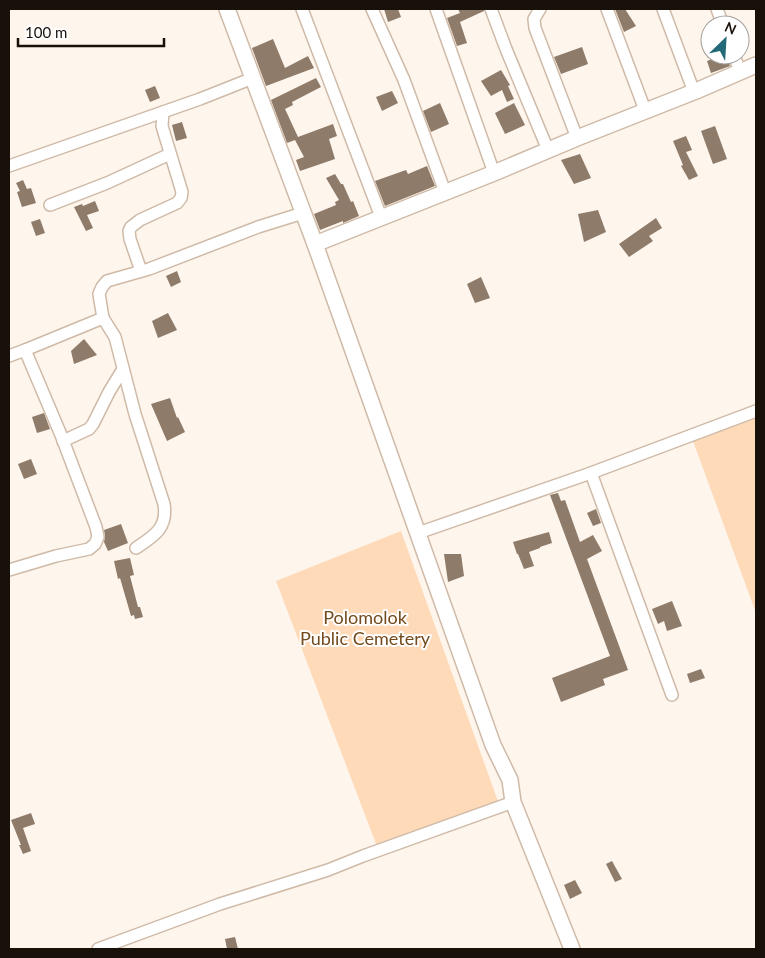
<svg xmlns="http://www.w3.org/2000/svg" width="765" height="958" viewBox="0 0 765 958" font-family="Lato,sans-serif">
<rect width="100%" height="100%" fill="#fef5ed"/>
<!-- green -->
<g fill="#fedab8">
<polygon points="756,417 756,613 693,441"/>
<polygon points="401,531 500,807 378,849 276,581"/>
</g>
<!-- building -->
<g fill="#8e7b69">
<polygon points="384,9 398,9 401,17 388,22"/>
<polygon points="458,9 484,9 484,11 460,22 467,43 457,46 447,18 460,13"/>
<polygon points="615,9 625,9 636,26 624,32"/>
<polygon points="273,39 285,68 308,56 314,68 266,86 252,48"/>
<polygon points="582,47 588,64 561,74 554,57"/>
<polygon points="723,55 726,55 730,66 711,73 707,61"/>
<polygon points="501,70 510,85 508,86 514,99 507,102 502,90 491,96 481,81"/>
<polygon points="316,78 321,87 292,102 293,105 285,109 298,137 333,124 337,136 329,139 335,159 300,171 296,160 304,157 295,140 287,143 271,100"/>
<polygon points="155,86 160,98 150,102 145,90"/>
<polygon points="392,91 398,103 382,111 376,97"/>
<polygon points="440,103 449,124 431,132 423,111"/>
<polygon points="514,103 525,125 505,134 495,113"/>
<polygon points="182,122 187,138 176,141 172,125"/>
<polygon points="715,126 727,159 713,164 701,131"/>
<polygon points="686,136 692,150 686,152 698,176 689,180 681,166 683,165 673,141"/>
<polygon points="580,154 591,178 574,184 561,160"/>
<polygon points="427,166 435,186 385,206 375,181 406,170 408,174"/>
<polygon points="335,174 341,184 343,184 351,202 353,201 359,216 343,223 343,221 320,230 314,214 336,205 335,202 339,200 326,178"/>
<polygon points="23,180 27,189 31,188 36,203 22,207 17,192 20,191 16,183"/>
<polygon points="95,201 99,211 87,215 93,228 86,231 74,207 82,204 83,206"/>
<polygon points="598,210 606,232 584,242 578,214"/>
<polygon points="656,218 662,228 649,236 653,241 629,257 619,244"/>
<polygon points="40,219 45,233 36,236 31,222"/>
<polygon points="177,271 181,282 171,287 166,276"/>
<polygon points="481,277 490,298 475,303 467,284"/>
<polygon points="168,313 177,330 158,338 152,321"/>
<polygon points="84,339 97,355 74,364 71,351"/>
<polygon points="170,398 177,418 178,417 185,432 167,441 151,404"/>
<polygon points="44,413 50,429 37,433 32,417"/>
<polygon points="31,459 37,474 24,479 18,464"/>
<polygon points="558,493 561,501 565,500 580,542 593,535 602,551 587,559 628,670 603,679 605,685 561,702 552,678 610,656 550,495"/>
<polygon points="596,509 601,523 593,526 587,513"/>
<polygon points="121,524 128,543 108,551 104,542 105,536 104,530"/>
<polygon points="549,532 552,543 540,547 540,548 529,552 534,566 524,569 518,554 517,554 513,542"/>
<polygon points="444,554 461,554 464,576 448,582"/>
<polygon points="130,558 134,575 130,576 138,607 140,607 143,617 135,619 134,615 131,616 120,578 118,579 114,561"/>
<polygon points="672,601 682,626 667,631 664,621 658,624 652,609"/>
<polygon points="701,669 705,678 690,683 687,674"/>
<polygon points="31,813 35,824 23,828 31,851 23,854 19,845 21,845 11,820"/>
<polygon points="612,861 622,879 615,882 606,864"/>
<polygon points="575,880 582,893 570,899 564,885"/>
<polygon points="235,937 238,949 227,949 225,939"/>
</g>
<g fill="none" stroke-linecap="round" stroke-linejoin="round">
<defs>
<g id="minor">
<polyline points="302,9 381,217"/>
<polyline points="372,9 404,80 445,192"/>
<polyline points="436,9 494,173"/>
<polyline points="491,9 506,49 548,150"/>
<polyline points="540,9 534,19 535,28 577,138"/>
<polyline points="607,9 645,110"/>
<polyline points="663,9 694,92"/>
<polyline points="717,9 723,25"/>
<polyline points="734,55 740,72"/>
<polyline points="9,166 200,99 253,78"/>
<polyline points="50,205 107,183 170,154"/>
<polyline points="141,271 130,239 129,231 131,227 140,220 177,203 181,198 182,192 162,126 163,112"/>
<polyline points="103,318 99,294 102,287 107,281 149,269 258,227 303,213"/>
<path d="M25 350 103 318 115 337 135 414 164 504C168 528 154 536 136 548"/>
<polyline points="9,356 25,350 61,435 96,527 98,537 95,544 89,549 56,556 9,570"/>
<polyline points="63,441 89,429 93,424 109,392 123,369"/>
<polyline points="591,473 672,695"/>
<polyline points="418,533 591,473 756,411"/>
<polyline points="98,949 220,904 328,870 363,856 513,802"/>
</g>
<g id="tertiary">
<polyline points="227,9 315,244 493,745 510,780 513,802 572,949"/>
<polyline points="315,244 494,173 577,138 696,91 756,65"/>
</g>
</defs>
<!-- minor casing -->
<use href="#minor" stroke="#cfbaa7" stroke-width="14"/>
<!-- tertiary casing -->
<use href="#tertiary" stroke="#cfbaa7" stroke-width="18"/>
<!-- minor -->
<use href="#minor" stroke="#fff" stroke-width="11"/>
<!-- tertiary -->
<use href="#tertiary" stroke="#fff" stroke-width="15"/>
</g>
<g text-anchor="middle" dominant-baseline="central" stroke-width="4" stroke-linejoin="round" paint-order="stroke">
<!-- park labels -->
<g font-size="18" fill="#734a1c" stroke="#fff">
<text x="365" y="617">Polomolok<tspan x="365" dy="21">Public Cemetery</tspan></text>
</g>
</g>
<!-- border -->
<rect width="765" height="958" fill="none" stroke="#18110a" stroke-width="20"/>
<!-- north arrow -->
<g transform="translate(725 40) rotate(25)"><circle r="24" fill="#ffffff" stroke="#a3a09d"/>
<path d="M0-4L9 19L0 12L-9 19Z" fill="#236978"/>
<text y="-8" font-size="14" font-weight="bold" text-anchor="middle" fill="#18110a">N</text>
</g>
<!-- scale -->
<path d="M18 38v8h146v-8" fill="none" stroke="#18110a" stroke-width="2.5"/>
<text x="25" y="38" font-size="15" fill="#18110a" stroke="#ffffff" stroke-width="4" paint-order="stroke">100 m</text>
</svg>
